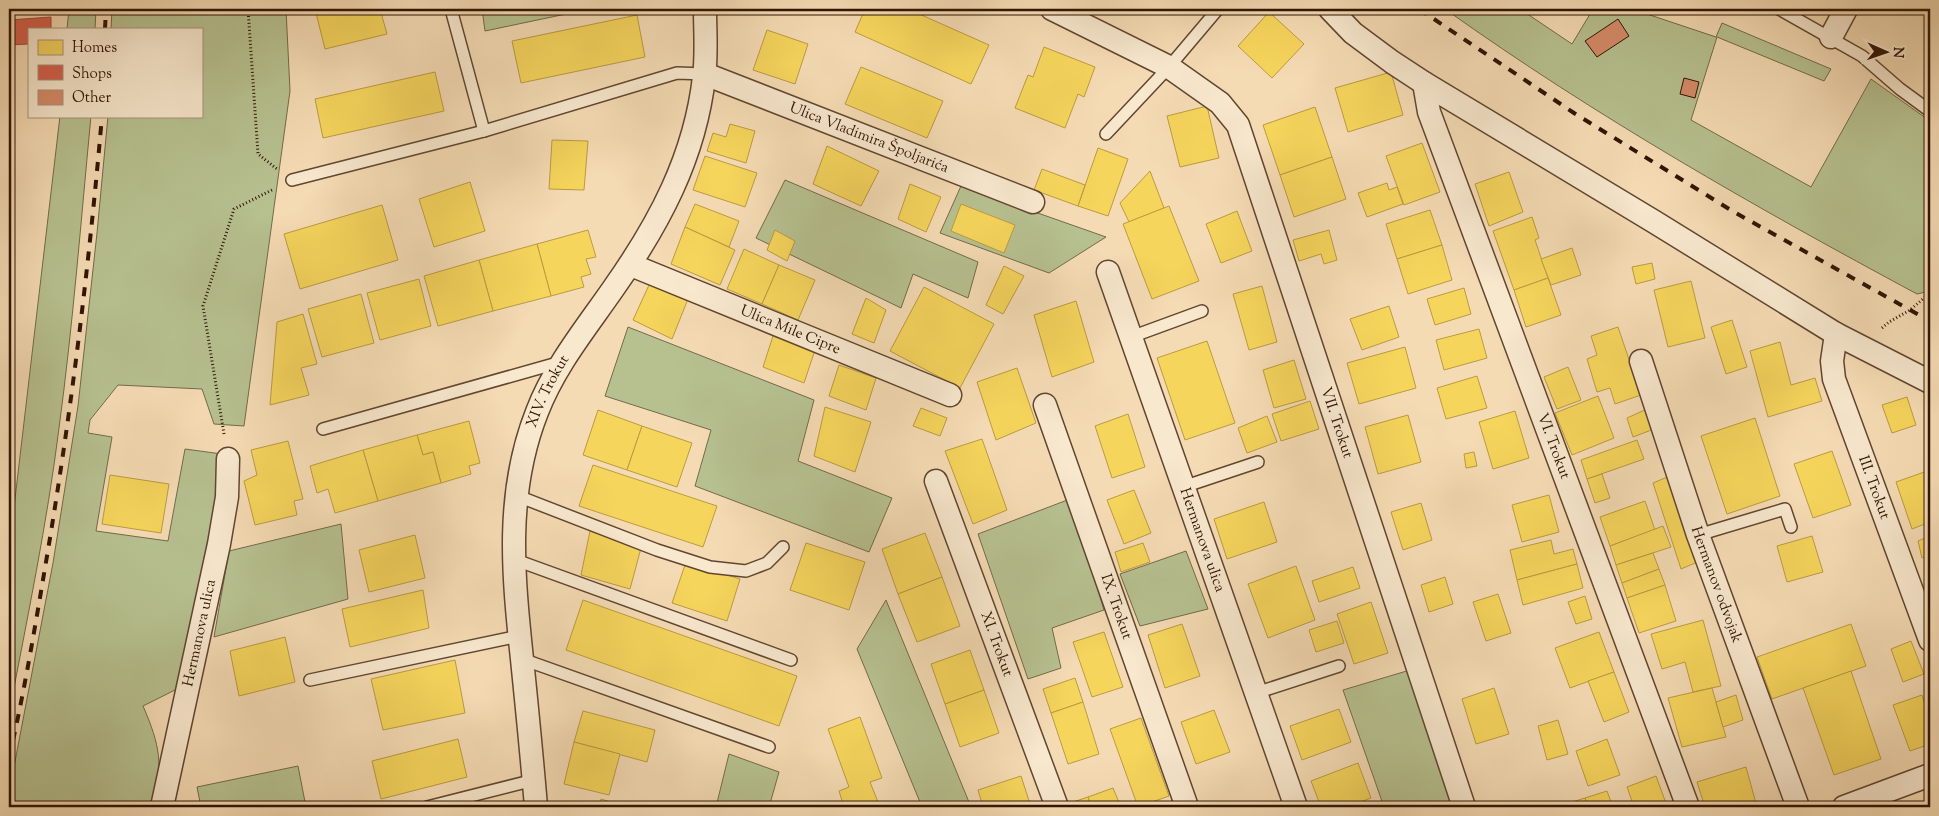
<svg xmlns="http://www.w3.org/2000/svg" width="1939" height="816" viewBox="0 0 1939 816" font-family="'Sorts Mill Goudy',serif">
<rect width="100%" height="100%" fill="#f5dbb4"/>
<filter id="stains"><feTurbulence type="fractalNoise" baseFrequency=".004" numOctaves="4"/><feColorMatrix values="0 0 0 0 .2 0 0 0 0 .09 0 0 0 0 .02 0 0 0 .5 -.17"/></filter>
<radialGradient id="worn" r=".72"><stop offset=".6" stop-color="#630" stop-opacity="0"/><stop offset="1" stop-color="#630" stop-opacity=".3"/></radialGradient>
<!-- green -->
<g fill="#b7c190" stroke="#746a4a">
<polygon points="69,9 96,9 95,29 67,29"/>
<path d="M112 9H286L290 91 244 426 214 424 202 389 118 385 90 420 88 433 112 437 96 531 168 541 185 449 222 454 224 472 181 687 143 706C160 745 164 766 152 807H9V793L53 563 78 406 97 233 108 116H201V29H111Z"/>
<polygon points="482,9 590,9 485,31"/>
<path d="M1445 9H1520L1572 44 1593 9H1632L1716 37 1722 23 1831 69 1824 81 1717 37 1691 120 1811 187 1871 79 1930 121V291L1917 294C1755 207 1595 116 1445 9Z"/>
<path d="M60 116H91C81 220 73 324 59 428 47 524 27 619 9 714V550Z"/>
<polygon points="785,180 978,262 968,298 913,274 901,308 756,238"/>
<polygon points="961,186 1106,237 1049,273 940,233"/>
<polygon points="628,327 814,400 798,461 892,498 869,552 695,486 711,430 605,396"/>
<polygon points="1070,499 1104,610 1052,628 1061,668 1028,679 978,534"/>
<polygon points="341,524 348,599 214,637 229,551"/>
<polygon points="1186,551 1208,609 1140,626 1120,574"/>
<polygon points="886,600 971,807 922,807 857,649"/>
<polygon points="1410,670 1454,805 1446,807 1384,807 1343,690"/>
<polygon points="729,754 779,772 769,807 716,807"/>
<polygon points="298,766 306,807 201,807 197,787"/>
</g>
<!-- homes -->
<g fill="#f6d55c" stroke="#bb9b41">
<polygon points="315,9 380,9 387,34 325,49"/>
<polygon points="865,9 908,9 989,45 971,84 855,32"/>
<polygon points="1269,12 1304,44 1272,78 1238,46"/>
<polygon points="637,15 645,57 521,83 512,41"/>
<polygon points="767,30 808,44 795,84 753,70"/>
<polygon points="1044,47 1095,67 1084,97 1078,94 1065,128 1015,108 1028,75 1033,77"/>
<polygon points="861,67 943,101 927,138 845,104"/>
<polygon points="435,72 444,111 323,138 315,99"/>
<polygon points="1391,72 1403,115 1348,132 1335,88"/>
<polygon points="1207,106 1219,158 1180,167 1167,116"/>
<polygon points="1315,107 1332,157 1280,175 1263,125"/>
<polygon points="730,124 755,131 746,163 707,151 713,133 726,137"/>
<polygon points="552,140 588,141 584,190 549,189"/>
<polygon points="1422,143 1440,192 1404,205 1386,156"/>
<polygon points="827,146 879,171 861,206 813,184"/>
<polygon points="1098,148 1128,159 1108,216 1078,206"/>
<polygon points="705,156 757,173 745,207 693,190"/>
<polygon points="1332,157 1346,199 1294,217 1280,175"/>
<polygon points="1042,169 1085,185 1078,206 1034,190"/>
<polygon points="1150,171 1164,208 1129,222 1120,203"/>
<polygon points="1509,172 1523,212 1489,226 1475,184"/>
<polygon points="470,182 485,231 434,247 419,199"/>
<polygon points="1387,183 1389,190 1397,187 1403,204 1367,217 1358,193"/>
<polygon points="910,184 941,197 926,232 898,219"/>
<polygon points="695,204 739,221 729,247 685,227"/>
<polygon points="961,204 1015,225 1004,253 951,231"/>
<polygon points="382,205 398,260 300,289 284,234"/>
<polygon points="1169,206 1199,281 1152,299 1123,224"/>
<polygon points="1430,210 1442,245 1397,259 1386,224"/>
<polygon points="1237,211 1252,251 1221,263 1206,224"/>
<polygon points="1532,217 1539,238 1535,240 1548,278 1514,290 1493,231"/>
<polygon points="685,227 735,250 720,285 671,264"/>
<polygon points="588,230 596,257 586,259 591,274 581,277 584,287 551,296 537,244"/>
<polygon points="775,230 795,241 787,261 767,250"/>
<polygon points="1329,230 1337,260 1324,264 1321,254 1299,261 1293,240"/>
<polygon points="537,244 551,296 493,311 479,260"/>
<polygon points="1442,245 1452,280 1408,294 1397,259"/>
<polygon points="1572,248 1581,275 1551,285 1541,259"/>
<polygon points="744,249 779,265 762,304 727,289"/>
<polygon points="479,260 493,311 438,326 424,276"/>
<polygon points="1652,263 1655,279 1636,284 1632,267"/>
<polygon points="779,265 815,280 798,320 762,304"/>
<polygon points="1004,266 1024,276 1003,314 986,305"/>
<polygon points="1548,278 1561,315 1526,327 1514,290"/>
<polygon points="419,279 431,326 380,340 367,293"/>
<polygon points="1691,281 1705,338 1668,347 1654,290"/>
<polygon points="649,285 688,299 672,339 633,320"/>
<polygon points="1262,286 1277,342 1249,350 1233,294"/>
<polygon points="924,287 994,324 960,388 890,351"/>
<polygon points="1464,288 1471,314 1435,325 1427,299"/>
<polygon points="361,294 374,343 322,357 308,309"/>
<polygon points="866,298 886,310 874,343 852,334"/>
<polygon points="1076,301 1094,362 1052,377 1034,315"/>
<polygon points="1389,306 1399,337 1362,350 1350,319"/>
<polygon points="303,314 317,364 301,368 309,395 270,405 277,322"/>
<polygon points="1732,320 1747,367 1726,374 1711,327"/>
<polygon points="1618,327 1641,395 1615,404 1610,388 1597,392 1587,359 1597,355 1591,336"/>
<polygon points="1479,329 1487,358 1444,370 1436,340"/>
<polygon points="773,336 815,350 804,383 763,367"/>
<polygon points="1207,341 1235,423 1185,440 1157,358"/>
<polygon points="1780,342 1791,385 1815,378 1822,401 1768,417 1750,351"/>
<polygon points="1405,347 1416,388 1359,404 1347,363"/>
<polygon points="1294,360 1306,399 1274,408 1263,370"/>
<polygon points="839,365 876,378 866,410 829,396"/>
<polygon points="1568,367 1581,400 1557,409 1544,377"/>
<polygon points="1017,368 1036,423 996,440 977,382"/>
<polygon points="1477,376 1487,408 1446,419 1437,388"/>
<polygon points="1598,396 1614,438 1572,455 1555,413"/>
<polygon points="1907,397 1916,425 1892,433 1882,405"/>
<polygon points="1310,401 1319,429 1281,441 1272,414"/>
<polygon points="825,407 871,422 855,472 814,456"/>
<polygon points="921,408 947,418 940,436 913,426"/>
<polygon points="1647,409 1654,429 1633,437 1627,418"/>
<polygon points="598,410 642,426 627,470 583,455"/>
<polygon points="1515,411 1529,458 1493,469 1479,422"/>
<polygon points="1128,414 1145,467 1112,478 1095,426"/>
<polygon points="1408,415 1421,462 1378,474 1365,427"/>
<polygon points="1267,416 1277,442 1247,453 1238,428"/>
<polygon points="1755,418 1780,496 1727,514 1701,436"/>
<polygon points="469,421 480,463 469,466 471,474 441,483 433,452 423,455 417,435"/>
<polygon points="642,426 692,443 677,487 627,470"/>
<polygon points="417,435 423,455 433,452 441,483 378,501 363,450"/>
<polygon points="982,439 1007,510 973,524 945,451"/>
<polygon points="1637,440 1644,459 1587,479 1581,460"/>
<polygon points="288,441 303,499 294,501 297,515 255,525 244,481 257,475 251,450"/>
<polygon points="363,450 378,501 335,513 328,489 317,493 310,466"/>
<polygon points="1832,451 1851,505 1813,518 1794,464"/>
<polygon points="1474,452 1477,466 1466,468 1464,454"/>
<polygon points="593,465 717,506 703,547 579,506"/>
<polygon points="1930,470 1930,522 1912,529 1896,482"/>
<polygon points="1602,474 1610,498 1595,503 1587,479"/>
<polygon points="110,475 169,484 161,533 102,524"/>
<polygon points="1672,475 1702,560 1681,569 1653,483"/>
<polygon points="1134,490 1151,533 1124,544 1107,500"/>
<polygon points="1549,495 1559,532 1522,542 1512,505"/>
<polygon points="1645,501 1655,530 1610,546 1600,517"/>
<polygon points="1264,502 1277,542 1227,559 1214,519"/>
<polygon points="1421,503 1432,540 1403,550 1391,512"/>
<polygon points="1663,526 1671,547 1616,565 1610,546"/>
<polygon points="590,531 641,548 630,589 581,575"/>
<polygon points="925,533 942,577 898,594 882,549"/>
<polygon points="415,535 425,578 369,592 359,550"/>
<polygon points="1812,536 1823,572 1787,582 1777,546"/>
<polygon points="1930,536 1930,555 1922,558 1918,541"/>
<polygon points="1551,540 1554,554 1573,549 1577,564 1517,580 1510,550"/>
<polygon points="806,543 865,562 849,610 790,590"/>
<polygon points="1143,543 1150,562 1121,572 1115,552"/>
<polygon points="1653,553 1659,569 1622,583 1616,565"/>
<polygon points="686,562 740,579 727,621 672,603"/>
<polygon points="1577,564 1583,588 1523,605 1517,580"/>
<polygon points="1296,566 1315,620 1268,638 1248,584"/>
<polygon points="1353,567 1360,588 1319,602 1312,581"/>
<polygon points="1659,569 1665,585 1627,598 1622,583"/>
<polygon points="942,577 960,626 917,642 898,594"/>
<polygon points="1445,577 1453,604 1429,612 1421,585"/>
<polygon points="1665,585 1676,621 1639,633 1627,598"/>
<polygon points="423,590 429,628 350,647 342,609"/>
<polygon points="1498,594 1511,633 1486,641 1473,602"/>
<polygon points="1585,596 1592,619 1576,624 1568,602"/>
<polygon points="583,600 797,676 779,726 566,650"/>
<polygon points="1371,602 1388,653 1354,664 1337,614"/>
<polygon points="1703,620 1721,686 1693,692 1685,662 1662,669 1651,634"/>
<polygon points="1337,621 1344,643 1316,652 1309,630"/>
<polygon points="1182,624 1200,676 1165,688 1148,635"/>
<polygon points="1851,624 1866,666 1772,699 1757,657"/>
<polygon points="1104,632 1123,687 1092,697 1073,642"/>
<polygon points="1599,632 1614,672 1570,688 1555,648"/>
<polygon points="285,637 295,682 239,696 230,651"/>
<polygon points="1911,641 1924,674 1903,682 1891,649"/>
<polygon points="970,650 984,690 945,704 931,664"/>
<polygon points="455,660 465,713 383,730 371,679"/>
<polygon points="1851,671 1881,759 1834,775 1803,688"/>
<polygon points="1614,672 1629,712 1604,722 1588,681"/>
<polygon points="1075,678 1083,702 1051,713 1043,689"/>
<polygon points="1494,688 1509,734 1476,744 1462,699"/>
<polygon points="1712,688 1726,737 1682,747 1668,698"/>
<polygon points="984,690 999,733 960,747 945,704"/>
<polygon points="1736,695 1743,720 1723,727 1716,702"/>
<polygon points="1922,695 1930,720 1930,744 1910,751 1893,705"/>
<polygon points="1083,702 1099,754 1068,764 1051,713"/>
<polygon points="1339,709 1351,742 1302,760 1290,726"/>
<polygon points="1214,710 1230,752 1196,764 1181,722"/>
<polygon points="583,711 655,730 647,762 574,742"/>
<polygon points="860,717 882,778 870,782 880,807 844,807 839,791 849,787 828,729"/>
<polygon points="1141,718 1169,796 1138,807 1110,729"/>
<polygon points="1558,720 1568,754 1547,760 1538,726"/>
<polygon points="458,739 467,777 381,799 372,761"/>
<polygon points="1607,739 1620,775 1588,786 1576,751"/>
<polygon points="574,742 620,754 609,795 564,784"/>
<polygon points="1358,763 1371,798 1347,807 1321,807 1311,781"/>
<polygon points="1746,767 1757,807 1705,807 1697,782"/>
<polygon points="1021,776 1031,807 983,807 978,790"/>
<polygon points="1656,776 1667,806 1634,807 1627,787"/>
<polygon points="1113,788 1121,807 1091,807 1088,797"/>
<polygon points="1607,791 1613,807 1588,807 1585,798"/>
<polygon points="1088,797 1091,807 1075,807 1073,802"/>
<polygon points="1585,798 1588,807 1556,807"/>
<polygon points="601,799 627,807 598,807"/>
</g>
<!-- shops -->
<polygon fill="#d6604d" stroke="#a44937" points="51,17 51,29 29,29 29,44 9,45 9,20"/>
<!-- building -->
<g fill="#d68c69" stroke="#301403">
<polygon points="1618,19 1629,36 1597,57 1585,41"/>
<polygon points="1684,78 1699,82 1695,98 1680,94"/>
</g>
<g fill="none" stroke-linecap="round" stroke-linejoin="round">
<defs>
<g id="service">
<polyline points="451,9 484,131"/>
<polyline points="1779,9 1862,56 1900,89 1930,111"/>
<polyline points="1106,134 1169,67 1218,9"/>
<polyline points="292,180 484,131 677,73 705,74"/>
<polyline points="1131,337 1202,311"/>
<polyline points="323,429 561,362"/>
<polyline points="1183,487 1258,462"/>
<polyline points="515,495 657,550 710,567 746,571 767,563 783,547"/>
<polyline points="1698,535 1785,509 1791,527"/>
<polyline points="513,559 791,660"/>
<polyline points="522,659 769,747"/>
<polyline points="310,680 519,636"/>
<polyline points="1256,693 1339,666"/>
<polyline points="427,807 534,780"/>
</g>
<g id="minor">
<path id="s1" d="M1052 9 1169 67 1220 103 1238 125 1464 807"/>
<polyline points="1330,9 1353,33 1392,62 1424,83 1653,221 1836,334 1930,382"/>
<polyline points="1831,37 1846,9"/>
<path id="s2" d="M705 74 1033 202"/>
<path id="s3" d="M1424 83 1429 112 1688 807"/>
<path id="s4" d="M631 265 950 395"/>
<path id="s5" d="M1108 272 1296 807"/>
<path id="s6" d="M1836 334 1832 361 1834 379 1930 640"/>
<path id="s7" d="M1641 361 1698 535 1798 807"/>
<path id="s8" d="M1045 405 1187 807"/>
<path id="s9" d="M936 481 1057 807"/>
<path id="s10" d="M162 807 219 544 227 497 228 459"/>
<path id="s11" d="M536 807C532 758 527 708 522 659 513 574 505 493 537 412 554 367 586 328 613 289 659 224 695 157 704 77 707 55 705 31 705 9"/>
<polyline points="1844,807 1930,775"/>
</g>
</defs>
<!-- service casing -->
<use href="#service" stroke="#61462f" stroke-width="14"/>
<!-- minor casing -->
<use href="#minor" stroke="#61462f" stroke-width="25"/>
<!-- path -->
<g stroke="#301403" stroke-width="3" stroke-dasharray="1 2.5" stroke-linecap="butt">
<polyline points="248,9 258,154 277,169"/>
<polyline points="1882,328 1889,322 1910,310 1930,293"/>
<polyline points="224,434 203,306 234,209 274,189"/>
</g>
<!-- service -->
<use href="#service" stroke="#f8e8ce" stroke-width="11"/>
<!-- minor -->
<use href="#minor" stroke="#f8e8ce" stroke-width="22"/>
<!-- rail -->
<g stroke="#301403" stroke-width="4" stroke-dasharray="9 9" stroke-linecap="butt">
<polyline points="1419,9 1574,113 1734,212 1930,321"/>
<polyline points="105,29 106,9"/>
<path d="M9 758C24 694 35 627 46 562 71 414 89 266 102 116"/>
</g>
</g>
<g text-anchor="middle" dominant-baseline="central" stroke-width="5" stroke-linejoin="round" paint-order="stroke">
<!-- street labels -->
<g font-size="15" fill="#301403" stroke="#f8e8ce">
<text stroke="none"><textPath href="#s2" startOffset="176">Ulica Vladimira Špoljarića</textPath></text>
<text stroke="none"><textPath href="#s4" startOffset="172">Ulica Mile Cipre</textPath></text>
<text stroke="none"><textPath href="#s11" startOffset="422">XIV. Trokut</textPath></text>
<text stroke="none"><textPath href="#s1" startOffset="535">VII. Trokut</textPath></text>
<text stroke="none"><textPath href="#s3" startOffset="386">VI. Trokut</textPath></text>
<text stroke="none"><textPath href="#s6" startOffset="161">III. Trokut</textPath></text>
<text stroke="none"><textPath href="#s5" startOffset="284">Hermanova ulica</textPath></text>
<text stroke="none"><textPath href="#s7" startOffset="236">Hermanov odvojak</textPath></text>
<text stroke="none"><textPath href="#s8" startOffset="214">IX. Trokut</textPath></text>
<text stroke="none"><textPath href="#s10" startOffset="178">Hermanova ulica</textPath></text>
<text stroke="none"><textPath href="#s9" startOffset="174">XI. Trokut</textPath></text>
</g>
</g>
<!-- margin -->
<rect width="1939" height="816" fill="none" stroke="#f5dbb4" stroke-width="30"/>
<rect x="10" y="10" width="1919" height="796" fill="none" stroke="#301403" stroke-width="2.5"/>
<rect x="15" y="15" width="1909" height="786" fill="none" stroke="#301403"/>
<!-- legend -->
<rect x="28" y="28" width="175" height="90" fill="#f8e8ce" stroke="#a8937d"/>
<rect x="38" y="40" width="25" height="15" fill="#f6d55c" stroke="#a8937d"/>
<text x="72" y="52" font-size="15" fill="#301403">Homes</text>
<rect x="38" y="65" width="25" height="15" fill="#d6604d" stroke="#a8937d"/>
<text x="72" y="78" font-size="15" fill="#301403">Shops</text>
<rect x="38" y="90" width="25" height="15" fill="#d68c69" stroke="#a8937d"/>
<text x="72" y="102" font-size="15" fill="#301403">Other</text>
<!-- north arrow -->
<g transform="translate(1886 52) rotate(92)" stroke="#f8e8ce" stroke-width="4" paint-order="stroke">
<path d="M0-4L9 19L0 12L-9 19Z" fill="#301403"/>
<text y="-8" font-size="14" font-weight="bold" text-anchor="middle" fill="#301403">N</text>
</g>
<rect width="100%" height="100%" filter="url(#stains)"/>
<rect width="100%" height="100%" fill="url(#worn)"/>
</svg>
